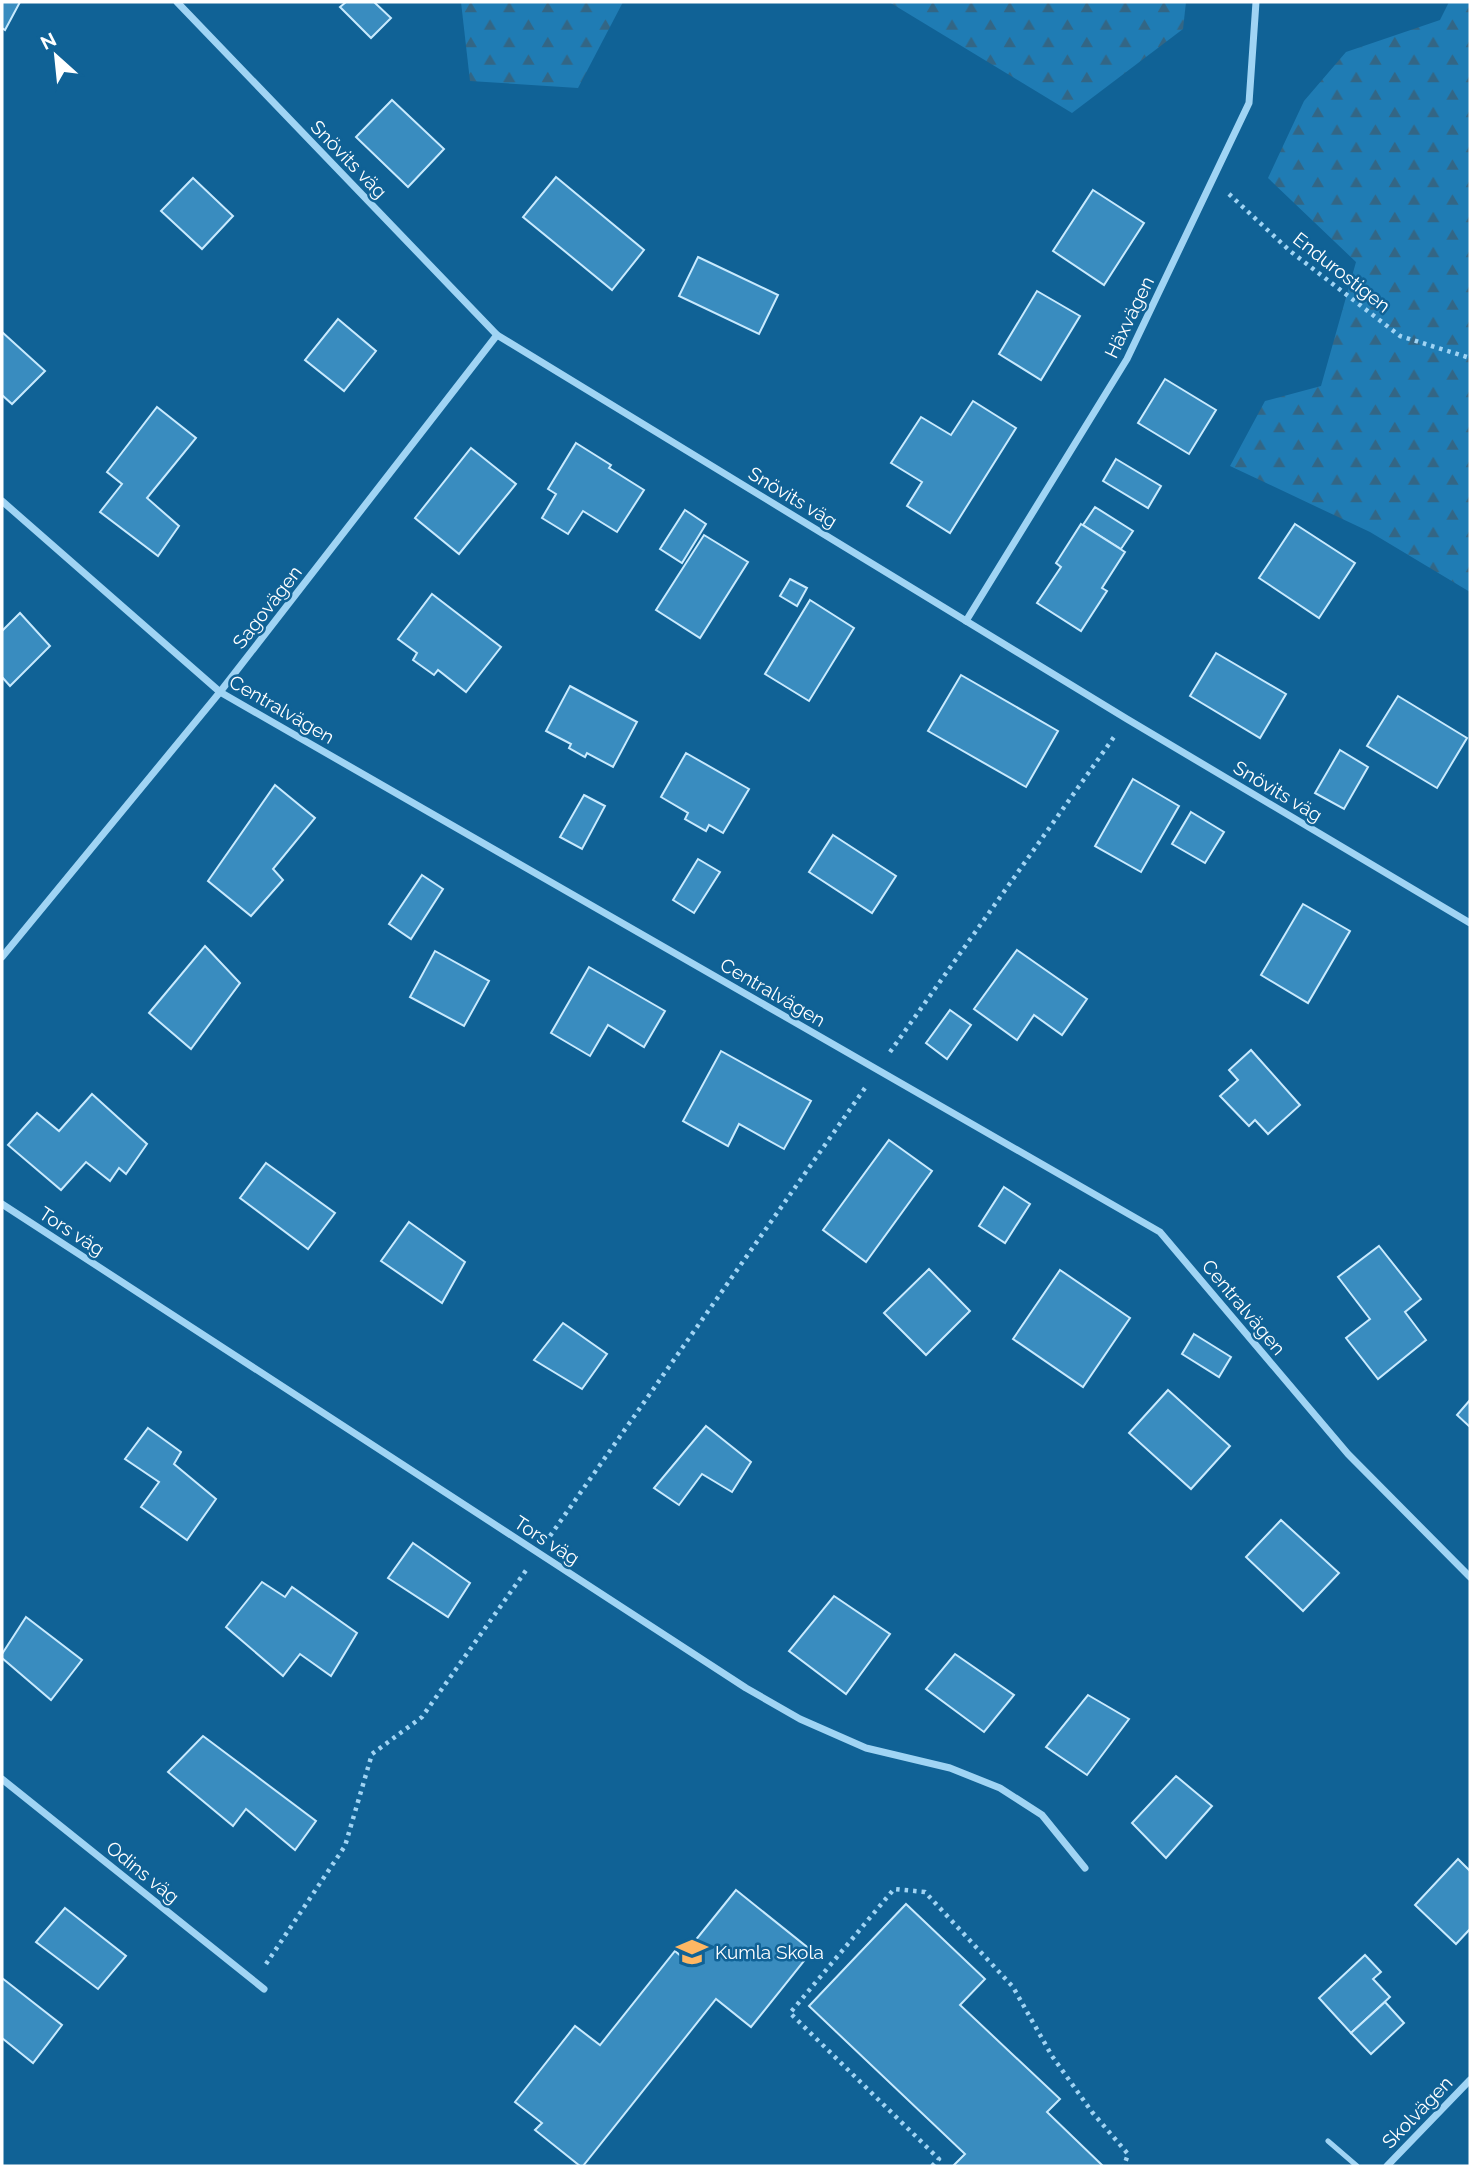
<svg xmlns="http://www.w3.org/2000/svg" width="1472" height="2168" viewBox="0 0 1472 2168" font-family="Raleway,sans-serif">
<defs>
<pattern id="forest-firs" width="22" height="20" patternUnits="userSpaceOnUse" patternTransform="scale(1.75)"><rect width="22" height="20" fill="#1f7cb4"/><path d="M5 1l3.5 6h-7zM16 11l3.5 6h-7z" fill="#336685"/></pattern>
</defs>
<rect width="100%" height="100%" fill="#106296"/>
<!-- forest -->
<g fill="url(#forest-firs)">
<polygon points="461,2 623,2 578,88 470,81"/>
<polygon points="889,2 1186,2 1183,29 1072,113"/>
<polygon points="1449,2 1470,2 1470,592 1370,532 1230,466 1265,401 1321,386 1356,262 1268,178 1304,101 1346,52 1440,20"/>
</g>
<!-- building -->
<g fill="#398cbf" stroke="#c8eafe" stroke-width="2">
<polygon points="2,2 20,2 5,30 2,28"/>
<polygon points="346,2 374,2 391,18 371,38 340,7"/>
<polygon points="392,100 444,149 408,187 356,137"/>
<polygon points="556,177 644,250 612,290 523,217"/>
<polygon points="193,178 233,216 202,249 161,211"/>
<polygon points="1093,190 1144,223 1104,285 1053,251"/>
<polygon points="698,257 778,295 759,334 679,296"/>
<polygon points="1037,291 1080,316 1041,380 999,354"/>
<polygon points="338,319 376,351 344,391 305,360"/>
<polygon points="2,332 45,371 12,404 2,395"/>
<polygon points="1165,379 1216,410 1189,454 1138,423"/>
<polygon points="973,401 1016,428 950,533 907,506 922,482 891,463 921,417 951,435"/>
<polygon points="157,407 196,438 147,498 179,526 158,556 100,512 122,484 107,472"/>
<polygon points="576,443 611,465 609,468 644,490 617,532 583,511 568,534 542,518 556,494 548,489"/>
<polygon points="471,448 516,484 459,554 415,518"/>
<polygon points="1116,459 1161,486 1148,508 1103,481"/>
<polygon points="1095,507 1133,531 1121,549 1083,525"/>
<polygon points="685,510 706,524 682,563 660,549"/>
<polygon points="1081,524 1125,552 1102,588 1107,591 1081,631 1037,603 1061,567 1056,563"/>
<polygon points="1295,524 1355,563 1319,618 1259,578"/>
<polygon points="704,535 748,562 700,638 656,610"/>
<polygon points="790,579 807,588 797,606 780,596"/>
<polygon points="432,594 501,647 466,692 438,670 434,675 413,660 417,653 398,639"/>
<polygon points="810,600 854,628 809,701 765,674"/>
<polygon points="20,613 50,646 10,686 2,677 2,631"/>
<polygon points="1216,653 1286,694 1260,738 1190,696"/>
<polygon points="961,675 1058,731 1026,787 928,731"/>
<polygon points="570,686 637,722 613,767 587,753 585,757 569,748 571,744 546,731"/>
<polygon points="1398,696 1467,738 1437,788 1367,746"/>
<polygon points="1340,750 1368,767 1344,809 1315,793"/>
<polygon points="686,753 749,789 723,833 709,825 706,831 685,819 688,813 661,797"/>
<polygon points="1133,779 1179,806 1141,872 1095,846"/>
<polygon points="275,785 315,818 273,869 283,880 251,916 208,881"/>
<polygon points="584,795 605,806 582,849 560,837"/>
<polygon points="1191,812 1224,832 1205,863 1172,844"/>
<polygon points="833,835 896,876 872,913 809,872"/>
<polygon points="698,859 720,872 694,913 673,900"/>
<polygon points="422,875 443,889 411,939 389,924"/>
<polygon points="1303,904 1350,931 1308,1003 1261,975"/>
<polygon points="205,946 240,983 191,1049 149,1013"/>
<polygon points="1017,950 1087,999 1062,1035 1034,1015 1017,1040 974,1009"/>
<polygon points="435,951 489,981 464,1026 410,997"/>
<polygon points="589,967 665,1011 644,1047 608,1025 590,1056 551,1033"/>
<polygon points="950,1010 971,1025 947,1059 926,1043"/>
<polygon points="1251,1050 1300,1105 1268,1134 1255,1120 1249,1126 1220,1096 1238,1080 1229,1070"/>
<polygon points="721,1051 811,1101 784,1149 739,1124 728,1146 683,1121"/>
<polygon points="92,1094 147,1144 126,1174 119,1168 110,1181 86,1162 61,1190 8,1145 37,1113 59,1131"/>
<polygon points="889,1140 932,1171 866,1262 823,1230"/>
<polygon points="266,1163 335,1213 308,1249 240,1198"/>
<polygon points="1004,1187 1030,1204 1005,1243 979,1226"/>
<polygon points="409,1222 465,1262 442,1303 381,1261"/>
<polygon points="1379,1246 1421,1299 1405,1312 1426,1340 1378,1379 1346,1338 1370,1319 1338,1277"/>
<polygon points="929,1269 970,1311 926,1355 884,1313"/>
<polygon points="1060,1270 1130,1318 1083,1387 1013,1339"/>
<polygon points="563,1323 607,1354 582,1389 534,1360"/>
<polygon points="1194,1334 1231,1357 1219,1377 1182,1354"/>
<polygon points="1168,1390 1230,1446 1191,1489 1129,1433"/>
<polygon points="1470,1400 1470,1427 1457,1415"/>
<polygon points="706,1426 751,1462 732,1492 702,1474 679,1505 654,1488"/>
<polygon points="148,1428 181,1452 174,1464 216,1499 187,1540 141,1507 159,1482 125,1459"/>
<polygon points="1281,1520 1339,1573 1303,1611 1246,1557"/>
<polygon points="413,1543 470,1583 448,1617 388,1578"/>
<polygon points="262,1582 285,1597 292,1587 357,1633 331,1676 300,1654 283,1676 226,1627"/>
<polygon points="834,1596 890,1634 846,1694 789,1651"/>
<polygon points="26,1617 82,1660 51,1700 2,1658 2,1654"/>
<polygon points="955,1654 1014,1695 984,1732 926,1689"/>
<polygon points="1088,1695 1129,1719 1087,1775 1046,1747"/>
<polygon points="203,1736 316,1821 295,1850 246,1809 233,1826 168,1772"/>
<polygon points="1176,1776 1212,1806 1166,1858 1132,1823"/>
<polygon points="1458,1859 1470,1871 1470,1929 1456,1944 1415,1905"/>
<polygon points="736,1890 812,1951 751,2027 716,1999 583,2166 580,2166 535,2130 542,2123 515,2102 575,2026 600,2045 675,1951 682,1957"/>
<polygon points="906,1904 985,1979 960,2005 1060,2099 1047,2112 1103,2166 953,2166 965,2154 809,2006"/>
<polygon points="65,1908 126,1956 98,1989 36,1942"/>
<polygon points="1365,1955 1381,1972 1373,1979 1390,1997 1351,2033 1319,1998"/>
<polygon points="2,1978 62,2025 33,2063 2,2038"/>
<polygon points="1385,2002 1404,2023 1371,2054 1351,2033"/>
</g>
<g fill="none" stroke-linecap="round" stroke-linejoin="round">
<!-- path -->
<g stroke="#a0d4f4" stroke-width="4.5" stroke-dasharray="3.5 5" stroke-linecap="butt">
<polyline points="1229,194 1290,251 1400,336 1470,358"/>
<polyline points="890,1052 1114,737"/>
<polyline points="550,1536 865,1088"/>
<polyline points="266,1964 345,1846 372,1754 422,1717 527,1569"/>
<polyline points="932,2166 939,2159 790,2013 894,1889 925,1892 1013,1987 1052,2056 1092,2112 1128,2154 1124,2166"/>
</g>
<!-- lane -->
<polyline stroke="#a0d4f4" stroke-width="5" points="1328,2141 1357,2166"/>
<!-- street -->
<g stroke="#a0d4f4" stroke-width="7">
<polyline points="177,2 497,335 1127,719 1470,923"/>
<polyline points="2,501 220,692 1160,1232 1348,1454 1470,1577"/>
<polyline points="966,621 1127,359 1249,103 1256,2"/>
<polyline points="2,957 220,692 497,335"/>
<polyline points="2,1204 746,1688 800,1719 866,1748 950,1768 1000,1788 1042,1815 1085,1868"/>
<polyline points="2,1779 264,1989"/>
<polyline points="1387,2166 1470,2080"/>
</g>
</g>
<!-- icons -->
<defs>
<symbol id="school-bare" viewBox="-9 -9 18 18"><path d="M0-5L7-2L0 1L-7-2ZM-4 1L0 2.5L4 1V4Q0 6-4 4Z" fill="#ffb763" stroke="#106296" stroke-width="2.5" paint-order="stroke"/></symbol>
</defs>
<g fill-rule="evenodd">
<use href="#school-bare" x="670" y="1930" width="44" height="44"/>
</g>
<g text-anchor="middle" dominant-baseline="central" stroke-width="5" stroke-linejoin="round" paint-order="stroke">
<!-- street labels -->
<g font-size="19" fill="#fff" stroke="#106296">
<text transform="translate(349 159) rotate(46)">Snövits väg</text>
<text transform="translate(1342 272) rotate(38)">Endurostigen</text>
<text transform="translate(1129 317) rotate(-64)">Häxvägen</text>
<text transform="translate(793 497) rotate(31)">Snövits väg</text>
<text transform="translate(267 607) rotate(-52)">Sagovägen</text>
<text transform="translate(282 709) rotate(30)">Centralvägen</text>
<text transform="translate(1278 791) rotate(31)">Snövits väg</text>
<text transform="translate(773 992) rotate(30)">Centralvägen</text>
<text transform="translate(72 1231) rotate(33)">Tors väg</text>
<text transform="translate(1244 1307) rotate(50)">Centralvägen</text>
<text transform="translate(547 1540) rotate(33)">Tors väg</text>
<text transform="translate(143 1872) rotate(39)">Odins väg</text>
<text transform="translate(1417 2112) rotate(-46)">Skolvägen</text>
</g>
<!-- poi labels -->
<g font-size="19" fill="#fff" stroke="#106296" text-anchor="start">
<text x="715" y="1952">Kumla Skola</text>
</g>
</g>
<!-- border -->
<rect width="1472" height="2168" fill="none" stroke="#ffffff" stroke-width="7"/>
<!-- north arrow -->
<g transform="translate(56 56) rotate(333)" stroke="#106296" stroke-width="5" paint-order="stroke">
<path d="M0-5L12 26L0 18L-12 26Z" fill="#ffffff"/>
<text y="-10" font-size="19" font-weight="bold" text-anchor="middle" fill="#ffffff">N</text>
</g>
</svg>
